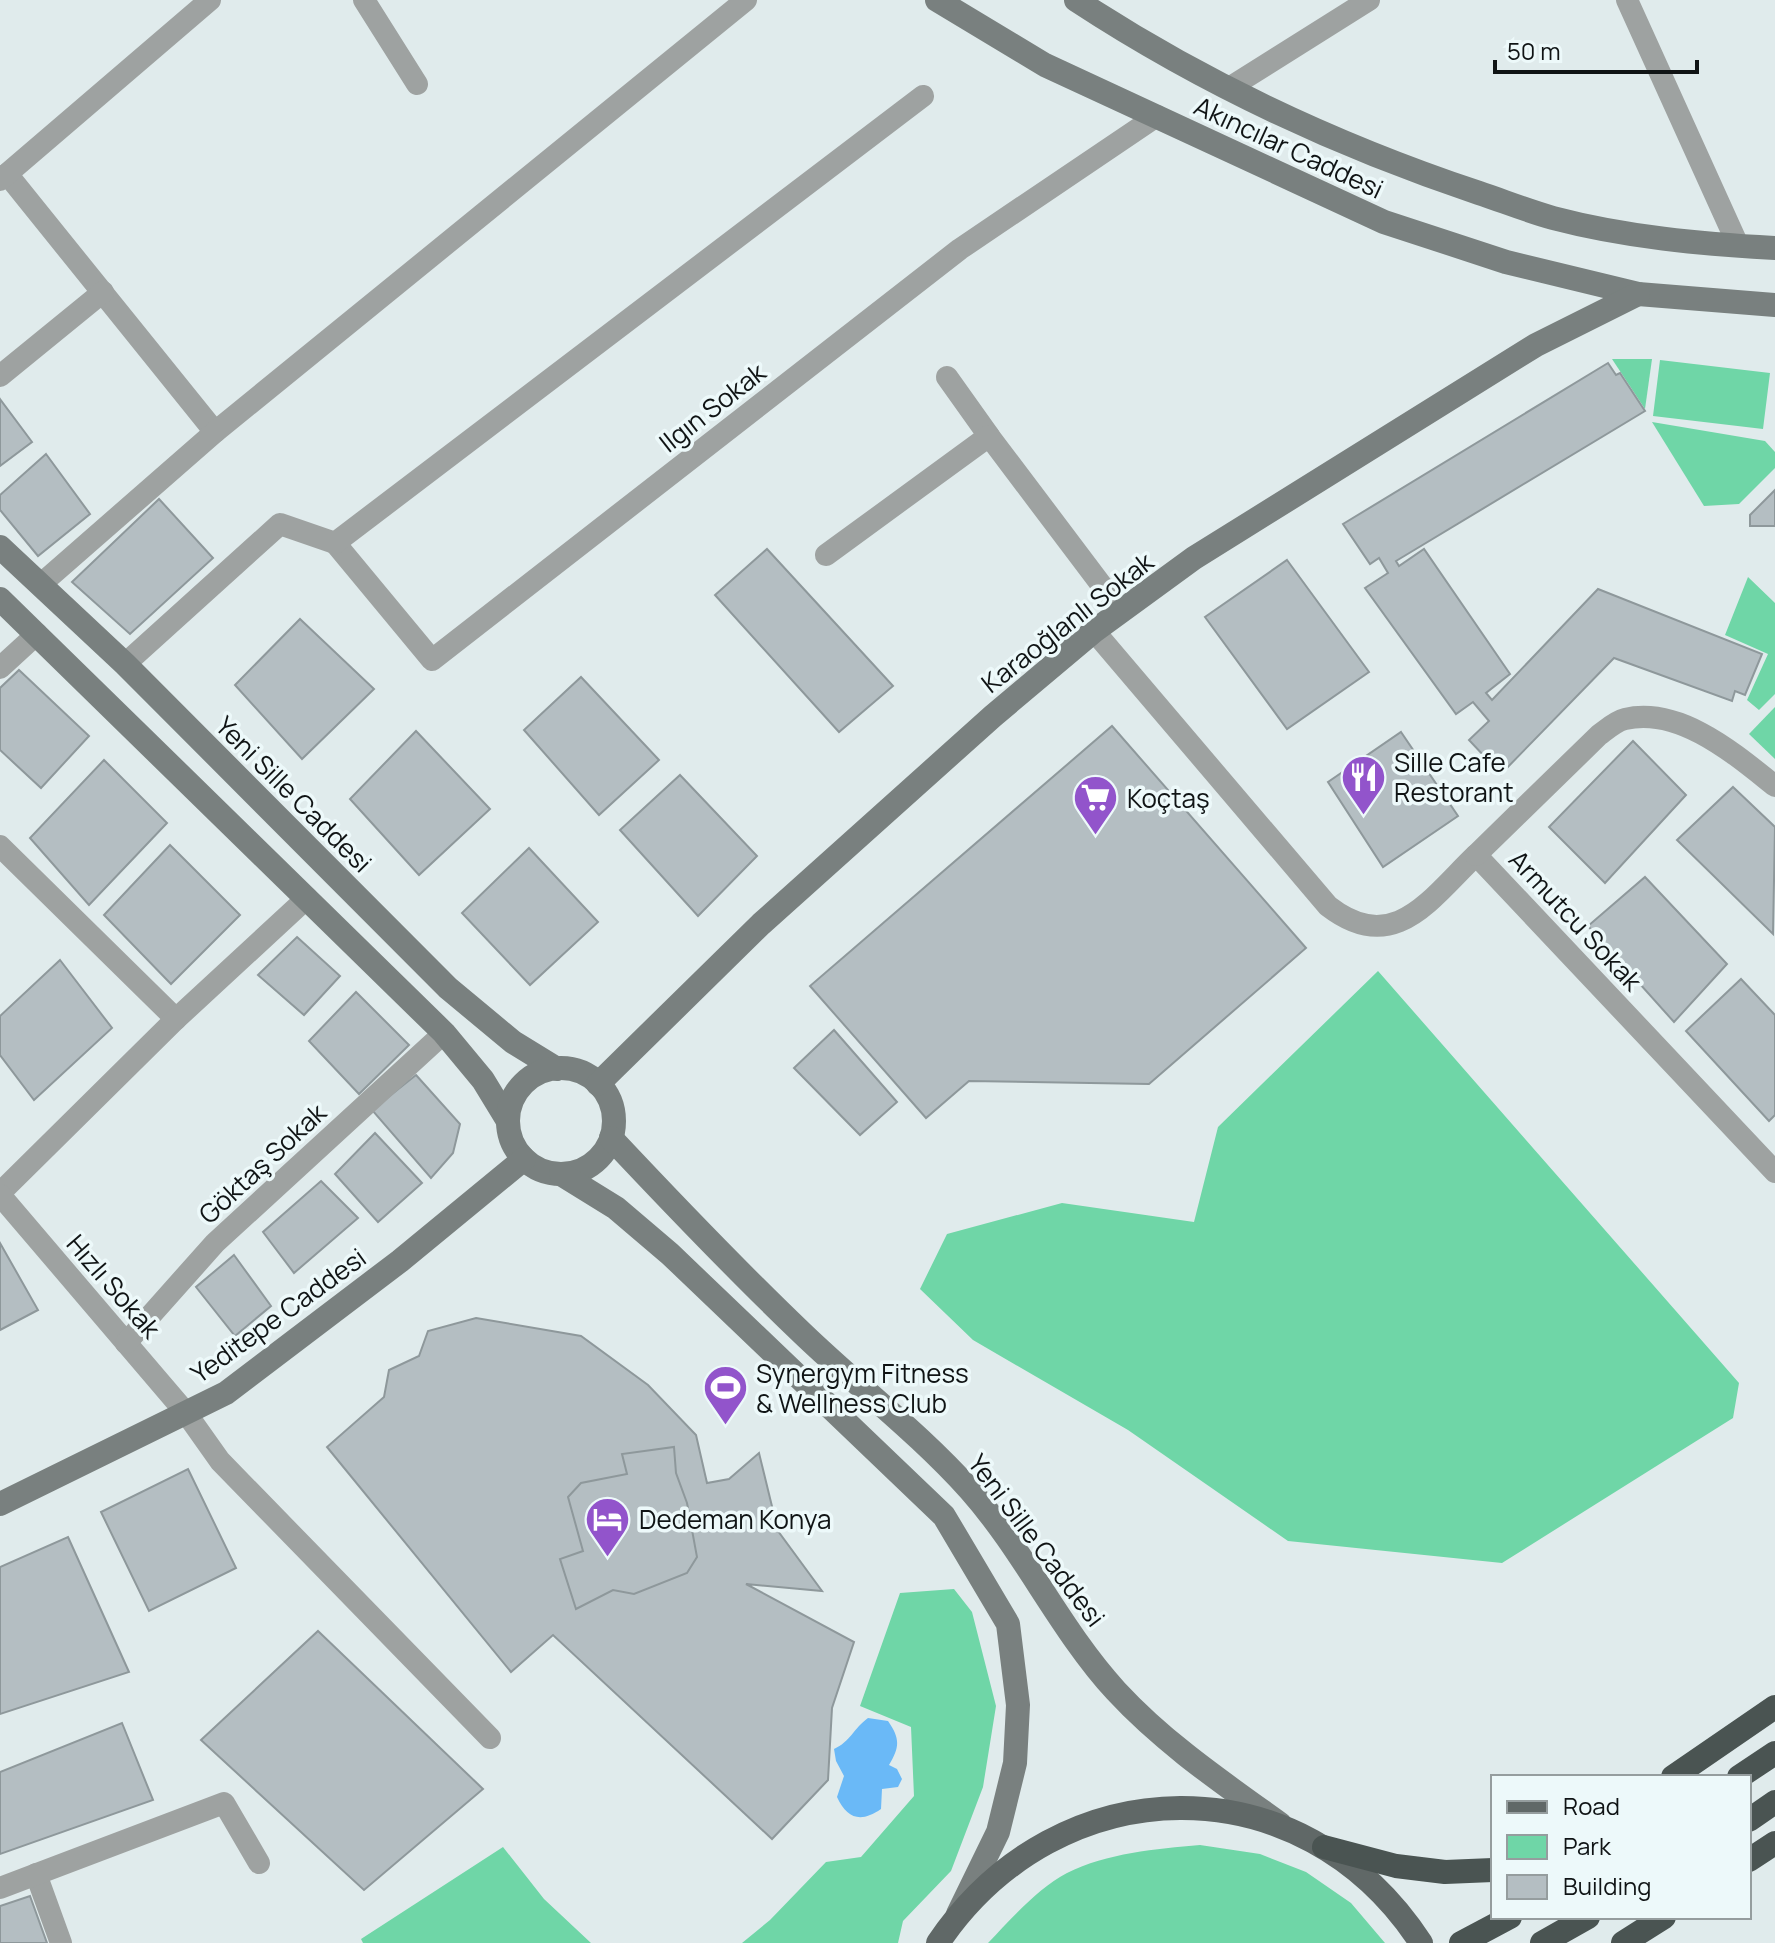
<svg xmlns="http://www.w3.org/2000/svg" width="1775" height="1943" viewBox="0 0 1775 1943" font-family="Manrope,sans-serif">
<rect width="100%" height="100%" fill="#e0ebec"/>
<!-- green -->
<g fill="#6fd6a7">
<polygon points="1612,359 1652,359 1645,409"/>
<polygon points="1660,360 1770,373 1763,429 1653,416"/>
<polygon points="1652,422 1765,441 1775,452 1775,468 1739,504 1704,506"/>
<polygon points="1748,577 1775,603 1775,694 1759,710 1747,700 1768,654 1725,635"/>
<polygon points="1775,707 1775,759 1749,734"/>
<polygon points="1378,971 1739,1383 1733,1418 1502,1563 1288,1541 1128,1430 973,1340 920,1289 947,1234 1062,1203 1194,1222 1218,1127"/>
<polygon points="954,1589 972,1612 996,1706 983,1787 951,1871 903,1921 898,1943 742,1943 770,1920 826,1862 861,1857 914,1796 911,1727 860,1706 900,1593"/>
<path d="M1200 1845 1260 1854 1306 1872 1351 1903 1385 1943H988C1010 1920 1038 1888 1067 1873 1107 1853 1156 1849 1200 1845Z"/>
<polygon points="503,1847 544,1899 591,1943 363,1943 361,1939"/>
</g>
<!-- water -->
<path fill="#6ab9f7" d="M868 1718 888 1721C900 1738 900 1747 889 1765L897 1769 902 1779 898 1787 882 1789 881 1809C861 1823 847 1819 837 1797L844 1776 836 1761 834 1749C850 1742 854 1728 868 1718Z"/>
<!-- building -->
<g fill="#b4bec2" stroke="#8e989b" stroke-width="2">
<polygon points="1608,363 1616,375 1620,373 1645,411 1396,561 1399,566 1424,549 1510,674 1486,693 1492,700 1598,589 1762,654 1745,695 1735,691 1732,701 1614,658 1501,774 1469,740 1489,721 1473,702 1456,714 1365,588 1388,573 1379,558 1370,564 1343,524"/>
<polygon points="0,399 32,442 0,466"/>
<polygon points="46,454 90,514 38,556 0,510 0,495"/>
<polygon points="1775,490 1775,526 1750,526 1750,515"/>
<polygon points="159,499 213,558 130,634 72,582"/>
<polygon points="767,549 893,686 839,732 715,595"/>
<polygon points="1287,560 1369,672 1287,729 1205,617"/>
<polygon points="300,619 374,689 302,759 235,685"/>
<polygon points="19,670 89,736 41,788 0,750 0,688"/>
<polygon points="581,677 659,760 599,815 524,730"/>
<polygon points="1112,726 1306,948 1149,1084 969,1081 926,1118 810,986"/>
<polygon points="416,731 490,809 419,875 350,799"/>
<polygon points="1401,732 1458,816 1383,867 1328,782"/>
<polygon points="1633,741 1686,795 1605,883 1549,827"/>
<polygon points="104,760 167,823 89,905 30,838"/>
<polygon points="680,775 757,856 698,916 620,830"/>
<polygon points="1733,787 1775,827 1773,934 1677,840"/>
<polygon points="170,845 240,915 171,984 104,915"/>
<polygon points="529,848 598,922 530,985 462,913"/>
<polygon points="1645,877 1727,964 1674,1022 1588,926"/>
<polygon points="297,937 340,976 304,1015 258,975"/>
<polygon points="60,960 112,1028 34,1100 0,1055 0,1016"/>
<polygon points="1741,979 1775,1015 1775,1115 1769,1121 1686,1031"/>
<polygon points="356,992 409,1045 359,1094 309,1041"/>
<polygon points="834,1030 897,1102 860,1135 794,1068"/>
<polygon points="416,1075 460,1124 453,1153 431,1178 372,1110"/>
<polygon points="375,1133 422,1183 378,1222 335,1174"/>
<polygon points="321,1181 358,1218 294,1273 263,1232"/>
<polygon points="0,1243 38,1310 0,1330"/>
<polygon points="234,1255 271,1306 235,1336 196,1287"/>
<polygon points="476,1318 581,1336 648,1385 696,1435 707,1483 729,1479 759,1453 778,1531 822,1591 746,1584 854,1642 832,1708 828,1780 772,1839 553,1635 511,1672 327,1447 384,1397 389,1370 419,1356 428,1331"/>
<polygon points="674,1447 676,1473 687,1503 697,1557 687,1573 634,1594 613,1590 576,1609 560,1559 583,1551 568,1497 581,1483 627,1474 622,1454"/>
<polygon points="188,1469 236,1568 149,1611 101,1512"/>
<polygon points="68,1537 129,1672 0,1714 0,1567"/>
<polygon points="318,1631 483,1789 364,1890 201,1740"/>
<polygon points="122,1723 153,1800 0,1854 0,1772"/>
<polygon points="30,1896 47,1943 0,1943 0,1906"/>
</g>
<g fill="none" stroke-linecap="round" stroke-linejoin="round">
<!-- street -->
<g stroke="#9ea2a1" stroke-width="22">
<polyline points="364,0 417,84"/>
<polyline points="1627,0 1738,245"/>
<polyline points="1229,88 1369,0"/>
<polyline points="7,174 215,432"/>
<polyline points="0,180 210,0"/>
<polyline points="0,376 103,292"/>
<polyline points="947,377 989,436"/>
<polyline points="335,543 432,660 960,249 1157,116"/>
<polyline points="826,555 989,436 1121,611"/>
<polyline points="40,585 215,432 746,0"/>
<path d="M1094 631 1328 906C1394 957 1430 899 1476 855L1775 1172"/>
<polyline points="125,664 280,524 335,543 923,96"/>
<polyline points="0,668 37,634"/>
<polyline points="0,846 176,1019"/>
<path d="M1476 855 1599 735C1607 729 1616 721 1625 719 1680 706 1736 755 1775 786"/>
<polyline points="0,1193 176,1019 307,898"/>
<polyline points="0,1195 186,1413 220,1461 490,1738"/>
<polyline points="126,1343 215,1243 444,1033"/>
<polyline points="36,1874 61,1943"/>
<polyline points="0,1888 224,1803 259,1863"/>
</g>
<!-- secondary -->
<g stroke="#79807f" stroke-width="24">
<polyline points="937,0 1045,65 1384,222 1506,262 1638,294 1775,305"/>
<path d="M1076 0C1201 82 1338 146 1479 193 1503 201 1528 211 1553 218 1625 237 1701 244 1775 248"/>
<polyline points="0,547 125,664 448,988 513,1042 557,1069"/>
<polyline points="0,599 444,1033 483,1080 508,1121"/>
<circle cx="561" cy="1121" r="53"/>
<polyline points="598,1084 761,924 993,716 1094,631 1194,558 1536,345 1638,294"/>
<path d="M611 1138C673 1204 736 1270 802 1333 857 1386 919 1433 970 1490 1025 1552 1060 1630 1116 1691 1164 1743 1223 1783 1280 1824"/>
<polyline points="561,1174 616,1208 670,1254 944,1516 1008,1624 1018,1705 1015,1763 998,1832 958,1914"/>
<polyline points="0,1504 226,1393 400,1261 524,1159"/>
</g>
<!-- primary -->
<path stroke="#606867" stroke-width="24" d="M938 1943C1058 1765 1303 1761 1421 1943"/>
<!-- highway -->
<g stroke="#4a5452" stroke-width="24">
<polyline points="1673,1777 1775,1707"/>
<polyline points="1739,1777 1775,1753"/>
<polyline points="1749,1820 1775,1802"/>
<polyline points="1324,1847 1396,1866 1445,1872 1493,1870"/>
<polyline points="1749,1860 1775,1843"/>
<polyline points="1461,1943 1510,1917"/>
<polyline points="1542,1943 1588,1917"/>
<polyline points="1623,1943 1664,1917"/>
</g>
</g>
<!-- icons -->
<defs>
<symbol id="restaurant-pin" viewBox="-11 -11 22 30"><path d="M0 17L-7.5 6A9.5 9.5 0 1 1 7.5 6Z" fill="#9254cb" stroke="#edf9fa"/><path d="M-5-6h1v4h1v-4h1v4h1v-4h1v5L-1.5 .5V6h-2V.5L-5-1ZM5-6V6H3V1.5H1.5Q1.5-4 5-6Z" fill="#fff"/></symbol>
<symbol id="supermarket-pin" viewBox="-11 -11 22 30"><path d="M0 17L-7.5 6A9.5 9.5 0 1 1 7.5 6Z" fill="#9254cb" stroke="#edf9fa"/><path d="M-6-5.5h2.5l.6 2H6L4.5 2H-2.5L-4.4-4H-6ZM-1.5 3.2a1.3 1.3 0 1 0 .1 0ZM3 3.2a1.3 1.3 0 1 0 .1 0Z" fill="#fff"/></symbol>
<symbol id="stadium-pin" viewBox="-11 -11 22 30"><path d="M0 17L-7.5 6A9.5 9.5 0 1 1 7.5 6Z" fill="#9254cb" stroke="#edf9fa"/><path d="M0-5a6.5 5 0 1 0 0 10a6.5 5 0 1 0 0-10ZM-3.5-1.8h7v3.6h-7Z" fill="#fff"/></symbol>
<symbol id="hotel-pin" viewBox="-11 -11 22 30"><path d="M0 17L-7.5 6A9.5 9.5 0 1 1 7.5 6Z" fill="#9254cb" stroke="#edf9fa"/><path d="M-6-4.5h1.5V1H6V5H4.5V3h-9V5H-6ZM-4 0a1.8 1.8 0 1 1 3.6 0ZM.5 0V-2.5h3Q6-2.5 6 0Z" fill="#fff"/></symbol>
</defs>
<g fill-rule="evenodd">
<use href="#restaurant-pin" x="1338" y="752" width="51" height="69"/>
<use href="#supermarket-pin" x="1070" y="772" width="51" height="69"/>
<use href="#stadium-pin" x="700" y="1362" width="51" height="69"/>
<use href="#hotel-pin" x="582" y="1494" width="51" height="69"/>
</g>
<g text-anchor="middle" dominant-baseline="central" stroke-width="7" stroke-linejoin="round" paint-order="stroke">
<!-- street labels -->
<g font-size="26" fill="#101415" stroke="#edf9fa">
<text transform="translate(1289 147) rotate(25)">Akıncılar Caddesi</text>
<text transform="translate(712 407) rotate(-38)">Ilgın Sokak</text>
<text transform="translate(1067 622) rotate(-38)">Karaoğlanlı Sokak</text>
<text transform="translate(294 794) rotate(45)">Yeni Sille Caddesi</text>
<text transform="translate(1576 920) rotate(47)">Armutcu Sokak</text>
<text transform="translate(262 1163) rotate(-43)">Göktaş Sokak</text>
<text transform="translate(114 1286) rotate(49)">Hızlı Sokak</text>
<text transform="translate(278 1315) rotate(-36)">Yeditepe Caddesi</text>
<text transform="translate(1037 1540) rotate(53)">Yeni Sille Caddesi</text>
</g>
<!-- poi labels -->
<g font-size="26" fill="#101415" stroke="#edf9fa" text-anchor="start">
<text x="1394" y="762">Sille Cafe<tspan x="1394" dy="30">Restorant</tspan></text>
<text x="1127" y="798">Koçtaş</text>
<text x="756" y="1373">Synergym Fitness<tspan x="756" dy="30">&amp; Wellness Club</tspan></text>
<text x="639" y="1519">Dedeman Konya</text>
</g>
</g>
<!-- legend -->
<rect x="1491" y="1775" width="260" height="144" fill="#edf9fa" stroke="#959d9e" stroke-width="2"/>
<rect x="1507" y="1801" width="40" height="12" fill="#606867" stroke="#959d9e" stroke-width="2"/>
<text x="1563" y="1815" font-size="24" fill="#101415">Road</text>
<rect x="1507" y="1835" width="40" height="24" fill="#6fd6a7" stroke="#959d9e" stroke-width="2"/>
<text x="1563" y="1855" font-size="24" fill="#101415">Park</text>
<rect x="1507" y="1875" width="40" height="24" fill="#b4bec2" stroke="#959d9e" stroke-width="2"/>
<text x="1563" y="1895" font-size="24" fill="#101415">Building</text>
<!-- scale -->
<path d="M1495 60v12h202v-12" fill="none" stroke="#101415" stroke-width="4"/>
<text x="1507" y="60" font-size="24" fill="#101415" stroke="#edf9fa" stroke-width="6" paint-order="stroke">50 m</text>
</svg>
